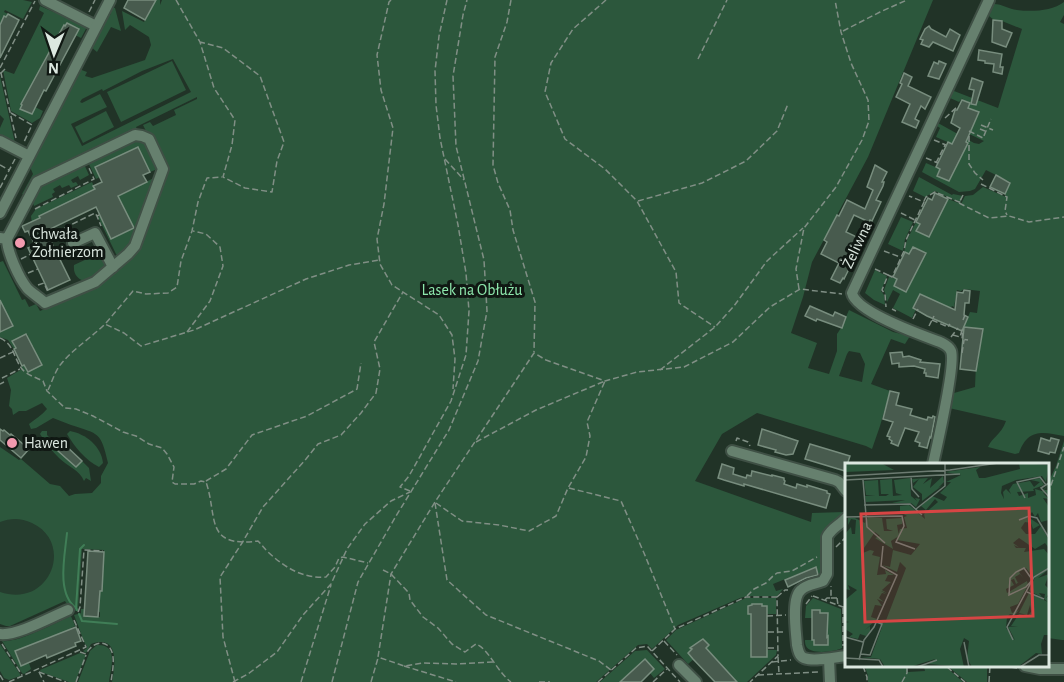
<svg xmlns="http://www.w3.org/2000/svg" width="1064" height="682" viewBox="0 0 1064 682" font-family="'Alegreya Sans',sans-serif">
<rect width="100%" height="100%" fill="#213327"/>
<!-- built -->
<polygon fill="#253d2e" points="0,495 63,529 59,601 0,620"/>
<!-- green -->
<g fill="#2c573c" fill-rule="evenodd">
<polygon points="0,0 23,0 32,2 23,19 5,10 4,12 8,14 6,17 4,17 0,25"/>
<path d="M156 0H160V5L162 0H933L868 157 812 262 803 297 791 333 817 343 808 368 829 374 837 351V334L841 328 849 310 893 332 910 336 905 344 891 339 871 384 890 391 880 426 872 449 866 446 757 413 722 434 695 481 811 522 812 513 844 512 841 519 832 524 823 574 821 578 815 567 773 584 776 591 783 589 777 596H747L740 598 678 625 652 649 647 644 638 645 596 682H112C115 666 120 634 91 644L86 653 83 651 87 648V646L85 644 74 615 81 613V609H84V616L100 617V612H98L102 557 104 556V550L82 549 78 610 72 612 65 601 10 626H6L0 624V592C50 609 75 543 32 523 21 518 11 518 0 522V447L19 460 21 459 50 484 60 486 69 496 75 494 92 493 101 483V476L108 463C101 432 99 434 71 425 65 423 59 420 53 418L36 428 31 429 29 424C35 419 42 415 47 409L42 403 26 411H19L13 415 12 409 9 406 11 390 7 378 22 369 21 367 24 365 28 372 42 364 34 352 35 351 33 346 32 347 27 334 13 341 16 348 14 349 8 340 0 337V332L13 325 0 304V262L3 261 22 300 25 299 29 307 36 304 40 311 63 301 126 259 165 170 143 133 146 131 143 125 150 122 153 126 176 115 174 110 197 99V97L136 127 139 133 40 178 27 196 22 194 33 174 30 167 31 161 79 69 87 72 85 76 92 78 145 60 151 45 149 37 130 25 125 30 122 11 144 22ZM173 59 191 92 82 146 71 124 107 107 100 94 82 103 80 102 82 99 102 89 103 91 142 71ZM849 351 860 353 865 364 862 382 839 376 847 354Z"/>
<path d="M1064 2V15L1060 22 1064 24V436C1043 432 1028 428 1019 453L1015 454 988 447C993 436 1001 435 1006 421L949 408V393H954L975 387 976 364H978L980 345 983 330 964 327 970 312 977 313 980 291 964 289 961 291 957 290 954 307 952 306 949 310 919 295 913 307 916 309 912 318 893 308 900 294 893 290 887 302 886 296 884 290 889 277 897 279 894 286 906 292 925 254H909L904 252 907 240 916 222 920 224 917 231 929 237 948 199 961 204 965 196 973 195 983 187 1006 197 1005 194 1010 182 986 170 975 189 970 191 959 192 922 172 926 163 940 169 937 176 949 181 968 143 952 144 936 137 940 128 937 126 938 123 974 143 979 144 984 141 965 132 979 112 968 108 962 100 963 98 959 102 950 98 954 89V91L998 108 1022 29 1002 21 994 20 989 16 994 4C1002 4 1009 9 1017 10 1032 12 1052 11 1064 2Z"/>
<polygon points="40,6 56,13 63,12 88,25 81,38 75,35 78,29 67,23 65,26 64,26 21,104 22,105 21,109 31,114 35,107 43,111 40,118 32,123 11,111 3,70 14,74 44,13 39,10"/>
<polygon points="111,7 115,8 121,31 111,27 97,52 90,46 106,17 111,14 108,12"/>
<polygon points="172,61 186,90 121,122 107,92"/>
<polygon points="0,76 15,143 0,134 0,128 4,119 0,115"/>
<polygon points="106,111 114,127 83,143 75,127"/>
<polygon points="142,138 160,168 150,172 138,147 95,167 100,177 96,179 87,160"/>
<polygon points="83,162 89,175 80,180 78,176 71,180 73,183 76,182 78,185 71,188 69,185 62,188 60,185 53,189 55,192 52,194 53,197 34,206 31,198 36,186"/>
<polygon points="158,176 133,245 118,256 116,254 98,217 100,216 111,239 133,228 122,203 111,199"/>
<polygon points="919,177 952,195 953,194 963,196 960,203 935,191 925,197 913,191"/>
<polygon points="92,182 95,189 39,216 41,220 32,224 31,216 36,209"/>
<polygon points="901,217 913,222 905,239 903,251 888,244"/>
<path d="M102 252 108 268 86 282C78 279 73 275 74 265Z"/>
<polygon points="875,270 887,276 881,291 884,295 885,305 874,300 865,293"/>
<path d="M42 431H47V435L57 445 62 441 64 444 59 451 76 467 82 461 89 468 91 481 86 478 84 481C80 470 67 466 59 458 52 451 45 442 40 434Z"/>
<path d="M70 431C86 434 101 446 103 463L99 467C86 461 74 446 67 434Z"/>
<polygon points="1064,441 1064,640 1062,640 1048,638 1048,483 1056,466"/>
<polygon points="746,598 776,598 776,614 767,614 767,606 762,606 762,604 752,604 752,605 748,606 748,614 751,614 751,657 767,657 767,650 777,650 776,655 747,682 732,682 735,679 706,648 703,639 699,643 698,642 691,648 694,659 688,664 666,640 676,630"/>
<path d="M813 598 841 609 842 648C834 652 810 655 806 646 805 644 805 642 805 640H814V645H828L826 622 828 621V613H820V610H812V618H805L806 606Z"/>
<path d="M71 616 75 626 71 628V629L52 637 51 636 37 643 36 642 20 651 19 649 15 651 21 666 29 663 31 669 24 674 22 673 2 641C18 643 55 623 71 616Z"/>
<polygon points="0,644 20,674 20,676 9,680 4,678 0,671"/>
<path d="M97 645C119 644 111 668 109 682H78L90 651Z"/>
<polygon points="647,650 665,669 654,678 650,673 654,669 645,659 620,682 600,682 635,651"/>
<polygon points="80,653 86,655 75,682 69,682 41,672 40,670"/>
<polygon points="907,666 908,672 925,671 924,667 947,668 963,682 868,682 868,676 865,667"/>
<polygon points="981,666 987,666 987,682 967,682 950,668 977,668"/>
</g>
<g fill="none" stroke-linecap="round" stroke-linejoin="round">
<!-- stream -->
<g stroke="#407e57" stroke-width="2">
<path d="M67 533C65 555 56 593 76 608"/>
<polyline points="77,610 76,608 80,549 84,545"/>
<polyline points="79,614 82,621 117,624"/>
</g>
</g>
<!-- building -->
<g fill="#485b4e" stroke="#788d7e" stroke-width="1.5">
<polygon points="128,0 156,0 145,20 124,8"/>
<polygon points="8,14 19,20 0,58 0,25 4,16 6,17"/>
<polygon points="993,20 1002,21 1002,29 1012,33 1006,47 992,42"/>
<polygon points="67,23 79,29 46,91 44,90 32,114 20,109 22,105 21,104 64,25 65,26"/>
<polygon points="929,26 931,29 946,37 950,29 960,35 953,51 933,42 929,47 921,44 923,40 920,39 925,29"/>
<polygon points="979,50 1002,54 1000,67 1003,67 1002,74 993,72 994,64 985,63 985,61 978,60"/>
<polygon points="939,61 946,64 939,79 928,76 934,62 938,64"/>
<polygon points="904,73 912,77 908,86 931,97 925,109 921,106 915,119 919,121 916,128 902,122 910,104 896,97 902,84 900,83"/>
<polygon points="972,78 983,82 976,105 971,104 974,90 969,89"/>
<polygon points="962,100 970,103 968,108 979,112 966,142 968,143 949,181 937,176 940,169 936,167 948,142 952,144 960,128 951,123 955,110 957,110"/>
<polygon points="138,147 150,172 143,175 147,182 118,196 134,228 111,239 96,207 46,231 70,280 48,290 28,248 35,245 28,231 25,232 22,226 40,218 39,216 95,189 93,186 102,182 95,167"/>
<polygon points="875,165 887,172 882,182 884,182 883,186 876,200 881,202 872,221 870,220 869,222 854,215 846,232 859,238 858,240 862,242 857,254 855,253 848,268 849,269 844,279 843,278 840,283 831,279 839,263 821,254 827,242 824,240 837,215 839,216 847,200 865,209 873,190 867,187"/>
<polygon points="996,175 1010,183 1005,194 990,187"/>
<polygon points="935,193 948,199 929,237 916,231 920,224 916,222 928,198 932,200"/>
<polygon points="913,247 926,253 906,292 894,286 897,279 893,277 905,252 909,254"/>
<polygon points="964,290 970,291 969,303 965,303 964,315 968,317 962,331 927,316 913,308 920,294 955,310 957,292 963,293"/>
<polygon points="0,300 13,326 0,332"/>
<polygon points="810,306 833,316 835,312 846,317 842,328 817,319 816,321 805,316"/>
<polygon points="964,327 983,329 976,371 960,369"/>
<polygon points="26,334 42,365 28,372 24,365 22,366 14,349 16,348 12,341"/>
<polygon points="902,352 903,357 909,356 921,360 920,362 940,364 938,378 926,376 926,373 924,373 925,369 914,366 899,367 899,363 892,364 890,353"/>
<polygon points="890,391 899,393 896,405 912,409 910,415 927,420 928,417 932,418 933,416 935,417 931,438 930,437 927,448 919,446 920,443 915,441 919,432 905,428 898,446 891,443 892,441 889,439 890,437 887,436 893,422 883,419"/>
<polygon points="0,429 3,431 4,430 10,435 11,434 29,449 21,458 0,440"/>
<polygon points="762,429 798,441 793,454 786,455 775,452 776,450 758,445"/>
<polygon points="1041,438 1050,441 1051,438 1059,440 1055,453 1050,452 1049,454 1038,451"/>
<polygon points="64,444 82,461 76,467 58,451"/>
<polygon points="810,444 850,456 845,471 805,459"/>
<polygon points="722,464 734,468 733,474 746,478 747,475 751,476 752,471 772,476 772,475 784,478 784,480 785,481 784,484 796,488 797,484 807,487 807,485 827,491 827,493 830,494 826,508 744,484 744,486 724,480 718,478"/>
<polygon points="88,551 104,552 102,591 100,591 98,617 84,616"/>
<polygon points="816,567 818,575 806,578 788,587 785,580"/>
<polygon points="752,604 762,604 762,606 767,606 767,657 751,657 751,614 748,614 748,606 752,605"/>
<polygon points="812,610 820,610 820,613 828,613 827,637 828,636 828,645 814,645 814,640 812,640"/>
<polygon points="76,627 81,641 75,643 76,646 47,658 46,655 21,666 15,651"/>
<polygon points="703,639 709,645 706,648 737,682 715,682 693,659 688,653 692,649 690,648"/>
<polygon points="645,659 654,669 641,682 620,682"/>
</g>
<g fill="none" stroke-linecap="round" stroke-linejoin="round">
<defs>
<g id="minor">
<polyline points="45,0 96,26"/>
<polyline points="0,141 29,156"/>
<polyline points="0,213 110,0"/>
<path d="M0 238 7 239 37 182 135 135 142 136 149 139 163 169 135 246 128 254 95 282 45 303C41 299 29 291 27 288 19 278 7 252 7 239"/>
<polyline points="73,243 95,233 113,267"/>
<polyline points="732,451 835,480 839,482 846,491"/>
<path d="M933 464C937 446 956 363 951 351 949 346 944 344 940 342 921 335 856 312 852 293L989 0"/>
<path d="M846 518C840 525 831 528 827 537V574L823 581C816 584 807 584 801 590 791 598 796 632 797 645 798 650 799 656 804 658 814 662 836 657 846 656"/>
<path d="M0 634C17 636 51 617 68 610"/>
<polyline points="829,659 830,682"/>
<polyline points="679,665 696,682"/>
<polyline points="1025,666 1040,669 1064,669"/>
</g>
</defs>
<!-- minor casing -->
<use href="#minor" stroke="#3f5045" stroke-width="14"/>
<!-- path -->
<g stroke="#808f85" stroke-width="1.5" stroke-dasharray="6 3" stroke-linecap="butt">
<polyline points="176,0 200,42 214,88 235,120 232,145 223,177 245,188 272,192 277,161 284,142 260,76 223,48 200,42"/>
<polyline points="391,0 389,2 377,55 381,90 393,128 384,204 377,239 380,264 392,285 439,315 452,335 455,359 453,389"/>
<polyline points="511,0 507,22 495,57 493,165 498,183 510,210 513,230 535,302 534,352"/>
<polyline points="606,0 573,29 551,63 545,92 565,139 605,169 637,201 676,272 679,303 715,327"/>
<polyline points="89,12 95,0"/>
<polyline points="843,31 880,12 907,0"/>
<polyline points="698,59 727,0"/>
<polyline points="0,68 35,1"/>
<polyline points="0,73 1,73 16,138"/>
<polyline points="1,73 5,69"/>
<polyline points="11,113 32,125 24,142"/>
<polyline points="945,118 957,107 958,107"/>
<polyline points="981,125 993,130"/>
<polyline points="980,129 985,131"/>
<polyline points="969,131 983,138 991,119"/>
<polyline points="969,136 969,164 975,173 983,180"/>
<polyline points="934,140 946,145"/>
<polyline points="926,158 938,163"/>
<polyline points="445,159 464,180"/>
<polyline points="936,163 945,145"/>
<polyline points="0,165 9,170"/>
<polyline points="981,184 1007,197 1005,211 1007,215"/>
<polyline points="0,188 15,159"/>
<polyline points="963,195 959,203 989,218 1009,216 1029,222 1064,217"/>
<polyline points="638,201 702,183 746,161 777,131 788,104"/>
<polyline points="924,201 926,197 935,192 959,202 962,202"/>
<polyline points="35,209 94,179 89,168"/>
<polyline points="901,213 915,220"/>
<polyline points="99,215 97,216 101,226"/>
<polyline points="48,236 95,213 97,216"/>
<polyline points="884,251 900,257"/>
<polyline points="21,259 31,254"/>
<polyline points="875,269 888,275 882,290 885,294 886,307"/>
<polyline points="28,273 38,269"/>
<polyline points="888,275 892,277 904,251 906,240 924,202 909,196"/>
<polyline points="38,285 44,283 48,292"/>
<polyline points="799,289 796,269 804,228 836,187 862,140 869,121 868,100 851,63 841,32 835,0"/>
<polyline points="892,309 896,311"/>
<polyline points="913,319 918,309"/>
<polyline points="932,320 948,327 950,324"/>
<polyline points="963,320 965,315"/>
<polyline points="106,323 133,291 146,294 168,293 177,287 181,261 192,231 198,202 207,178 222,177"/>
<polyline points="929,326 934,316"/>
<polyline points="187,332 210,301 223,266 220,247 206,234 193,231"/>
<polyline points="953,335 960,337 962,330 963,330 962,339 968,340"/>
<polyline points="951,337 958,328"/>
<path d="M0 338C14 344 14 359 22 369 27 375 37 378 43 381L47 391 65 408 76 409 93 416 123 432 136 436 149 444 162 448 167 454 174 467 172 482 175 484H194L201 481 206 482C218 517 204 548 258 541 262 545 264 548 268 552 284 567 303 579 326 577L335 567 339 558 343 557 368 563"/>
<polyline points="962,353 964,340"/>
<polyline points="0,358 15,351"/>
<polyline points="660,370 715,327 734,306 767,261 803,228"/>
<polyline points="2,378 20,369"/>
<polyline points="0,384 4,382"/>
<path d="M48 390C52 382 55 371 61 364 74 348 91 338 105 324L124 333 141 346 194 330 306 279 349 265 379 260"/>
<polyline points="736,441 737,438 748,442 750,446"/>
<polyline points="476,442 536,410 605,381"/>
<polyline points="206,481 226,469 252,435 307,416 357,389 361,363"/>
<polyline points="569,488 621,501 644,553 675,629"/>
<polyline points="410,491 400,487 409,476 451,401 466,355 469,311 466,273 458,225 440,138 436,105 435,71 439,36 447,0"/>
<polyline points="1048,494 1064,447"/>
<polyline points="435,503 447,580 486,615 599,661 611,670"/>
<polyline points="436,503 462,521 499,525 529,531 556,516 568,488 586,457 590,436 587,422 605,381"/>
<polyline points="836,547 846,537"/>
<path d="M383 570 391 574 409 593 410 600 423 617 438 628 452 644 465 652 476 644C488 648 498 673 511 682"/>
<polyline points="747,596 754,589 766,583 773,576 777,573 792,571 817,557"/>
<polyline points="813,596 843,607 846,607"/>
<polyline points="777,597 785,590 788,590"/>
<polyline points="831,598 839,598"/>
<polyline points="837,598 838,605"/>
<polyline points="825,600 827,598 831,598 831,586"/>
<polyline points="806,604 812,596"/>
<polyline points="843,608 843,646"/>
<polyline points="78,612 80,607 84,550 103,551"/>
<polyline points="767,616 786,615"/>
<polyline points="768,632 785,632"/>
<polyline points="664,641 677,655"/>
<polyline points="2,644 22,675"/>
<polyline points="768,648 776,648"/>
<polyline points="652,651 675,629 746,597 777,597 778,656 750,682"/>
<path d="M80 652 86 654C94 639 111 639 113 657 114 665 112 674 111 682"/>
<polyline points="778,657 779,673"/>
<polyline points="493,662 456,664 423,663 404,666 378,657 391,574 435,502 534,353 546,360 605,381 637,372 684,367 733,342 770,307 800,289 842,294"/>
<polyline points="772,662 791,660"/>
<polyline points="404,666 456,682"/>
<polyline points="863,666 867,677 867,682"/>
<polyline points="928,666 976,667 978,666"/>
<polyline points="1003,666 1017,668"/>
<polyline points="947,667 965,682"/>
<polyline points="39,672 66,682"/>
<polyline points="39,672 44,682"/>
<polyline points="0,675 4,682"/>
<polyline points="758,675 819,672"/>
<polyline points="9,682 86,647 73,618"/>
<polyline points="76,682 86,655"/>
<polyline points="233,682 248,674 277,652 303,615 331,584 347,549 365,524 391,501 410,492"/>
<polyline points="235,682 223,637 220,577 242,543 263,507 306,459 318,444 341,435 361,413 376,393 380,369 374,342 403,292"/>
<polyline points="301,682 331,585"/>
<polyline points="332,682 358,582 396,516 449,430 478,361 487,311 484,260 456,146 453,76 463,15 467,0"/>
<polyline points="371,682 378,658"/>
<polyline points="539,682 550,682"/>
<polyline points="598,682 636,648 647,646 680,682"/>
<polyline points="653,682 667,669"/>
<polyline points="902,682 907,673 907,666"/>
<polyline points="989,682 990,666"/>
</g>
<!-- minor -->
<use href="#minor" stroke="#66806e" stroke-width="10"/>
</g>
<!-- markers -->
<g fill="#f29aae" stroke="#101813" stroke-width="2">
<circle cx="20" cy="243" r="6"/>
<circle cx="12" cy="443" r="6"/>
</g>
<g text-anchor="middle" dominant-baseline="central" stroke-width="6" stroke-linejoin="round" paint-order="stroke">
<!-- poi labels -->
<g font-size="16" fill="#dce8e0" stroke="#101813" text-anchor="start">
<text x="32" y="234">Chwała<tspan x="32" dy="18">Żołnierzom</tspan></text>
<text x="24" y="443">Hawen</text>
</g>
<!-- street labels -->
<g font-size="16" fill="#dce8e0" stroke="#101813">
<text transform="translate(857 245) rotate(-65)">Żeliwna</text>
</g>
<!-- park labels -->
<g font-size="16" fill="#8de7ac" stroke="#101813">
<text x="472" y="290">Lasek na Obłużu</text>
</g>
</g>
<!-- overview -->
<g transform="translate(845 463)">
<rect width="204" height="204" fill="#213327"/>
<path d="M0 0H36L49 7 0 9ZM174 0 204 2 201 19 197 13 171 17 157 23 156 30 159 36 158 29 161 26 166 31 164 27 168 21 185 18 189 24 195 19 186 17 195 15 199 22 188 26 189 28 172 29 174 33 183 30V35L191 32 190 26 197 28 204 21 199 27H204V32L198 30 204 36 198 35 204 44V57L196 59 193 50 190 54 187 49 183 54 195 62 188 66 186 60 180 59 176 65 181 71H190L196 63 204 77 203 84 200 80 190 86 174 75 168 80 175 85 169 82 171 85H181L179 89 199 86 204 92V104L188 114 181 105 174 109 179 116 175 111 170 114 173 120 178 117 171 121 169 116 166 117 169 122 161 126 162 130 182 118 183 122 173 141 165 144 167 150 174 147 170 152 165 151 162 154 161 165 170 177 163 164 173 163H166L174 151 183 153 190 143 186 148 185 142 182 152 174 150 184 130 203 139 199 136 200 131 194 130 197 134 184 128 190 114 204 106 193 115 204 111 200 122 203 125 204 121V130L201 135 204 133V172H199L196 181 197 191 191 190 173 204H127L122 195 124 178 119 175 115 186 119 204 84 201 90 196 65 204H40L35 196 16 194H26L37 164 33 158 40 160 61 105 55 99 52 109 37 102 45 104 48 87 66 92 75 81 52 77 55 66 62 65 59 54 62 53 55 49V43L64 42 80 56 79 51 93 39 90 36 81 47 76 43 87 33 99 38 102 34 95 30 106 19H101L116 12 100 9 135 4 131 7 134 15H140L175 6ZM98 13 99 19 93 25 98 22 77 38V31L68 24 74 16 68 20 67 16 83 15 78 21 87 15 85 25ZM65 15 66 33 72 38 70 35 75 36 71 44 66 40H47L60 37 21 39 20 33 30 32H21L19 18 33 17 34 33H41L44 31H36L35 17 47 16 48 33 57 32 51 30 49 17ZM23 54 37 55 39 68H48L42 66 41 56 57 55V61L52 62 54 73 46 78 48 86 30 75 35 73 30 69 19 85 18 90 25 87 29 88 27 92 35 94 32 112 41 111 40 107 49 112H43L40 118 46 119 37 127 42 130 36 128 41 131 37 130 34 135 39 139 32 136 37 143 30 142 26 154 32 156 20 167 25 163V168L21 173 15 171 13 176 4 174 8 171 0 166V160L4 159 0 158V137L12 127 3 122 5 127 0 126V71L6 64 7 71H10L11 57 6 56 3 62V55H10L20 60Z" fill="#2c573c"/>
<path fill="none" stroke="#6c7b71" stroke-width="1.5" d="M0 13 105 7 153 0M66 14 67 26 74 34M0 17 115 11M18 17 22 64 40 80M204 20 196 25 204 34M180 35 172 19 195 14 201 22M19 42 65 41 77 52M71 46 100 23V0M0 54 57 53 59 63 51 79 70 86M174 57 184 53 192 55 204 75M186 115 179 105 171 109 165 115 164 132 181 124 188 116M182 129 199 136M0 174 18 179M168 177 162 164 189 114 204 105M119 179 124 204M16 191 25 192 37 161 31 159M0 195 34 197 38 204M14 197 19 177 29 164 52 112 36 103 38 83M72 204 92 197M175 204 194 192H204"/>
<path fill="#d74544" fill-opacity="0.15" stroke="#d74544" stroke-width="3" d="M184 45 188 153 20 159 16 51Z"/>
<rect width="204" height="204" fill="none" stroke="#dce8e0" stroke-width="3"/>
</g>
<!-- north arrow -->
<g transform="translate(54 54) rotate(182)" stroke="#101813" stroke-width="4.5" paint-order="stroke">
<path d="M0-4.5L10 22L0 15L-10 22Z" fill="#dce8e0"/>
<text y="-9" font-size="16" font-weight="bold" text-anchor="middle" fill="#dce8e0">N</text>
</g>
</svg>
